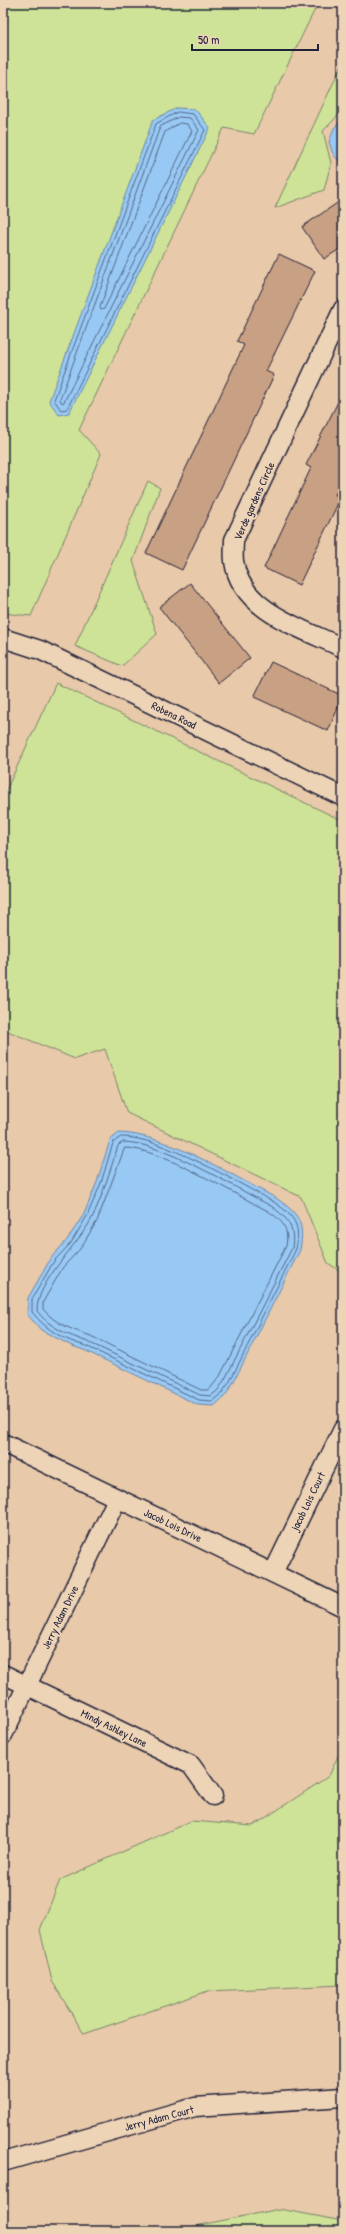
<svg xmlns="http://www.w3.org/2000/svg" width="346" height="2234" viewBox="0 0 346 2234" font-family="'Patrick Hand',sans-serif">
<rect width="100%" height="100%" fill="#e8c9a9"/>
<filter id="ink" filterUnits="userSpaceOnUse"><feTurbulence type="fractalNoise" baseFrequency=".025" numOctaves="2"/><feDisplacementMap in="SourceGraphic" scale="8" xChannelSelector="R" yChannelSelector="G"/><feConvolveMatrix kernelMatrix="1 2 1 2 8 2 1 2 1" color-interpolation-filters="sRGB"/></filter>
<g filter="url(#ink)">
<!-- green -->
<g fill="#cee397" stroke="#788269">
<polygon points="3,3 318,3 254,134 224,128 79,430 101,454 31,616 3,613"/>
<polygon points="343,62 343,110 323,131 331,163 324,190 275,208"/>
<polygon points="148,481 160,488 133,561 157,634 122,666 75,646"/>
<polygon points="56,683 343,821 343,1273 328,1263 301,1197 127,1113 105,1049 75,1059 3,1029 3,797"/>
<polygon points="343,1745 343,1985 208,1991 84,2034 52,1981 40,1930 60,1880 191,1821 253,1826 329,1776"/>
<polygon points="279,2209 343,2221 343,2231 171,2231"/>
</g>
<!-- water -->
<g fill="#98c9f4" stroke="#6986aa">
<polygon points="177,108 195,109 210,128 69,413 59,415 49,401 153,120"/>
<path d="M343 119V161C333 160 332 150 329 142L334 128Z"/>
<path d="M119 1133C167 1134 233 1176 276 1198 299 1214 305 1222 300 1250L233 1383 225 1396 214 1406 198 1405 84 1350 72 1346 41 1330 27 1314 28 1298 51 1258 67 1240 84 1214 97 1182 110 1140Z"/>
</g>
<g fill="none" stroke-linecap="round" stroke-linejoin="round">
<!-- shore -->
<g stroke="#516585" stroke-width="1">
<polygon points="178,112 193,114 205,130 67,409 61,410 54,400 156,124"/>
<polygon points="179,117 190,118 199,130 64,402 62,403 60,399 160,127"/>
<polygon points="180,123 187,124 192,131 104,309 101,310 100,307 165,132"/>
<path d="M121 1137C161 1136 236 1182 274 1202 294 1216 301 1224 296 1249L230 1381 222 1393 212 1401 199 1400 86 1346C64 1340 46 1330 32 1312V1299L54 1261 71 1243 87 1216 101 1183 113 1143Z"/>
<path d="M123 1142C162 1142 234 1187 271 1206 288 1218 295 1227 292 1248L225 1379 218 1390 211 1396 200 1395 88 1342C68 1335 50 1328 37 1311 36 1282 79 1244 92 1218 103 1195 110 1170 118 1146Z"/>
<path d="M125 1148C160 1148 234 1194 268 1211 283 1221 289 1228 286 1246L220 1376 209 1390H201L91 1336C73 1330 55 1324 43 1309V1302L63 1267 80 1249 97 1221Z"/>
</g>
</g>
<!-- building -->
<g fill="#c8a083" stroke="#22223b">
<polygon points="343,199 343,247 324,259 302,227"/>
<polygon points="279,254 315,271 266,371 274,375 182,570 146,553 244,345 237,341"/>
<polygon points="343,392 343,479 335,495 341,497 299,585 264,568 311,468 306,465"/>
<polygon points="190,583 250,658 219,683 159,607"/>
<polygon points="271,662 343,696 328,731 254,697"/>
</g>
<g fill="none" stroke-linecap="round" stroke-linejoin="round">
<defs>
<g id="minor">
<path d="M343 309 234 540C234 546 233 554 234 561 240 611 304 629 343 648"/>
<polyline points="3,638 40,650 343,797"/>
<polyline points="3,1443 343,1607"/>
<polyline points="273,1573 343,1429"/>
<polyline points="3,1674 191,1765 213,1796"/>
<polyline points="3,1735 117,1499"/>
<polyline points="3,2162 195,2107 343,2097"/>
</g>
</defs>
<!-- minor casing -->
<use href="#minor" stroke="#22223b" stroke-width="21"/>
<!-- minor -->
<use href="#minor" stroke="#eed4b6" stroke-width="18"/>
</g>
</g>
<g text-anchor="middle" dominant-baseline="central" stroke-width="4" stroke-linejoin="round" paint-order="stroke">
<!-- street labels -->
<g font-size="11" fill="#22223b" stroke="#eed4b6">
<text transform="translate(254 501) rotate(-66)">Verde gardens Circle</text>
<text transform="translate(174 715) rotate(26)">Robena Road</text>
<text transform="translate(308 1501) rotate(-64)">jacob Lois Court</text>
<text transform="translate(173 1525) rotate(26)">Jacob Lois Drive</text>
<text transform="translate(60 1617) rotate(-64)">Jerry Adam Drive</text>
<text transform="translate(114 1728) rotate(26)">Mindy Ashley Lane</text>
<text transform="translate(159 2118) rotate(-15)">Jerry Adam Court</text>
</g>
</g>
<!-- margin -->
<rect width="346" height="2234" fill="none" stroke="#eed4b6" stroke-width="16"/>
<rect x="8" y="8" width="330" height="2218" fill="none" stroke="#22223b" stroke-width="1.5" filter="url(#ink)"/>
<!-- scale -->
<path d="M192 44v6h126v-6" fill="none" stroke="#22223b" stroke-width="2"/>
<text x="198" y="44" font-size="12" fill="#22223b" stroke="#eed4b6" stroke-width="3" paint-order="stroke">50 m</text>
</svg>
